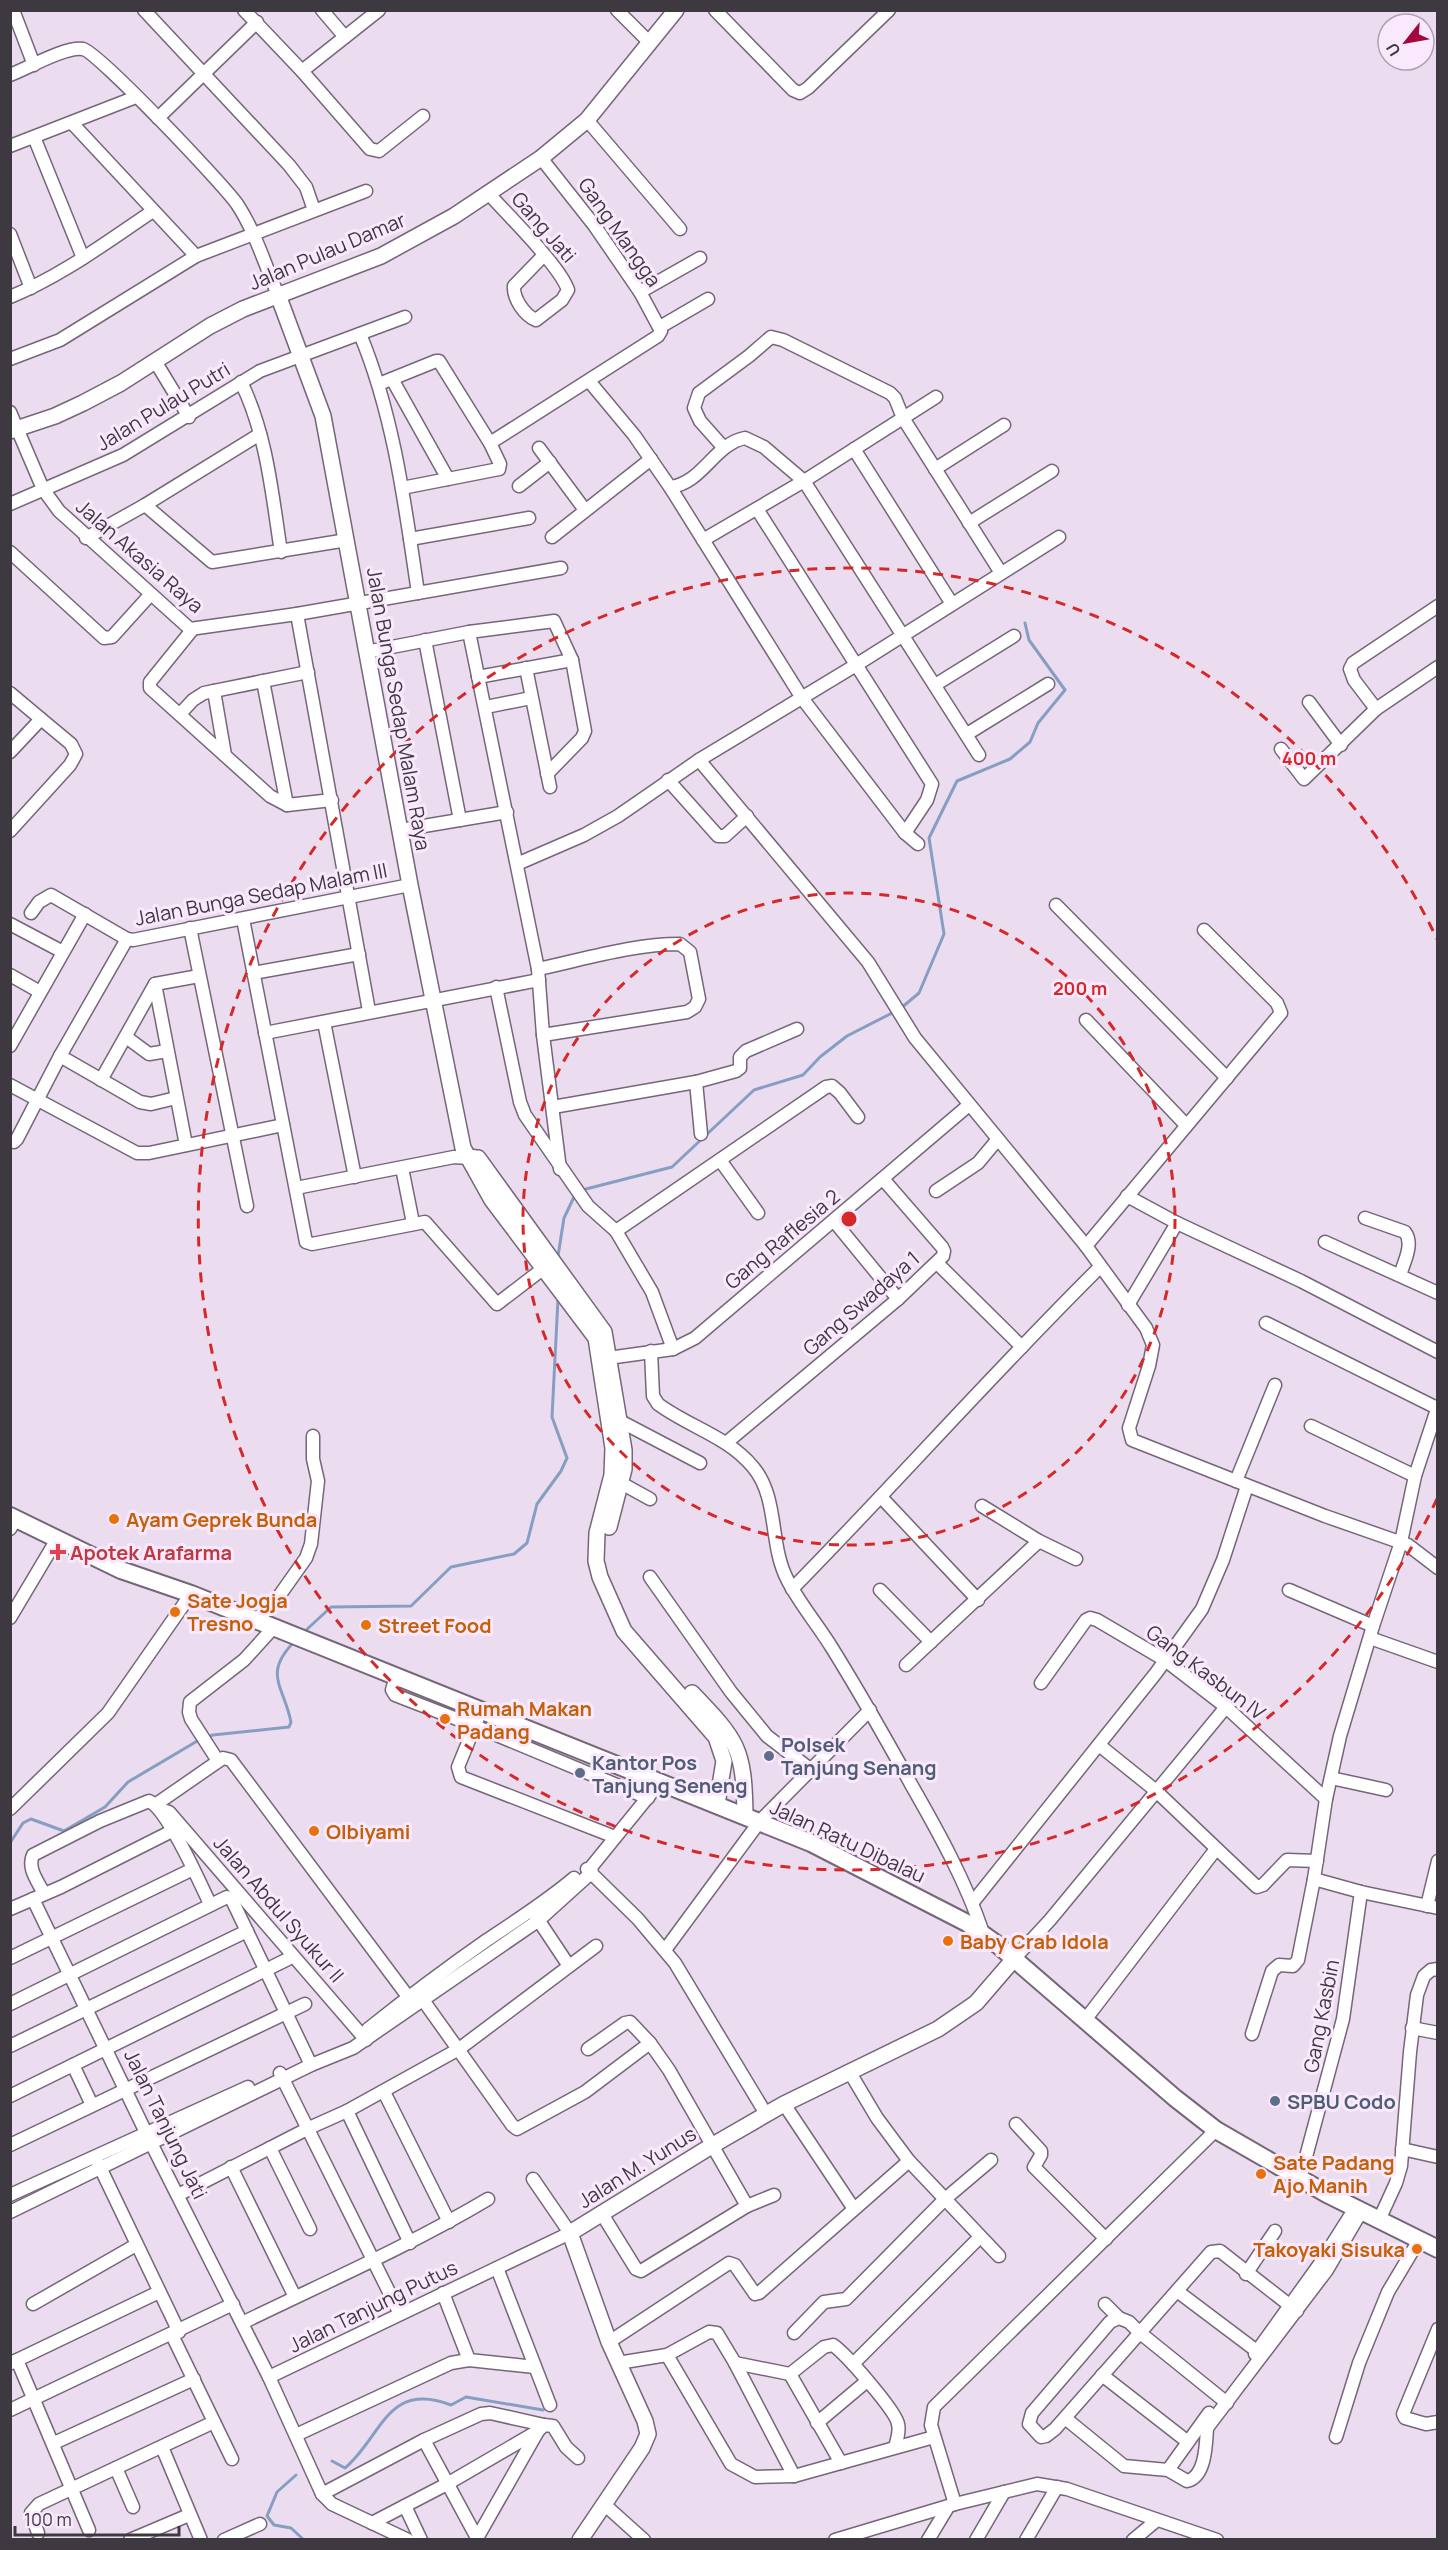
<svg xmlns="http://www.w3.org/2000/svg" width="1448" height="2550" viewBox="0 0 1448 2550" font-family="Manrope,sans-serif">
<rect width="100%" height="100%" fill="#ecdcf0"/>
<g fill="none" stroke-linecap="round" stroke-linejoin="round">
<!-- stream -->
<g stroke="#859ec2" stroke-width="3">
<polyline points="900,1009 919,993 944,934 929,838 957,781 1010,759 1030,742 1038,723 1065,690 1029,640 1025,623"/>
<polyline points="582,1190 672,1167 754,1090 803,1075 820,1057 847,1036 894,1012"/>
<polyline points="558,1256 564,1218 575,1195"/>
<polyline points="304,1632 331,1607 411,1606 451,1567 514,1554 527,1543 537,1504 561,1471 567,1458 552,1417 558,1299"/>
<path d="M205 1738 213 1735 289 1727 291 1722C284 1686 262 1674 295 1641"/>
<polyline points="10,1843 23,1823 31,1819 64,1831 105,1807 128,1782 199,1740"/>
<polyline points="10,1846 10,1859"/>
<polyline points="10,2454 10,2485"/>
<path d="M332 2461 345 2468C382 2437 387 2380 451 2405L466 2397 543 2410"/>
<polyline points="296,2475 277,2492 267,2516 274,2525 291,2528 304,2540"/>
</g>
<defs>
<g id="minor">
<polyline points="13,10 34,65"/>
<polyline points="144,10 289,165 306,187 314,210"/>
<polyline points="244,10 302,71 370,149 379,151 423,116"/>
<polyline points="322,10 345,37"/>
<polyline points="617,10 649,42"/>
<polyline points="715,10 793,90 800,93 808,88 889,10"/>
<polyline points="302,71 379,10"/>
<path d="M10 75C28 68 66 46 83 49 98 52 223 184 237 204 255 231 265 265 278 295"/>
<polyline points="158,118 257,22"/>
<polyline points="587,120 680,229"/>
<polyline points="72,123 196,256"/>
<polyline points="34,137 83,258"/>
<polyline points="10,146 136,97"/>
<path d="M488 193C507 214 560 266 568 290L562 300 536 320C524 315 513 298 514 286L544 255"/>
<polyline points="10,234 31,288"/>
<polyline points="640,292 700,258"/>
<path d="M10 297C62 276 108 241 153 211"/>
<polyline points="660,327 708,299"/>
<path d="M360 334C394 416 405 505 418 593"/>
<polyline points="10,359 60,340 196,256 366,191"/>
<polyline points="155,361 189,417"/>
<polyline points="392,379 448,479"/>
<path d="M589 381 634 435 670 487C702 484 714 444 745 438L764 447 804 481 979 755"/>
<path d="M241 382C267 435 272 494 281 552"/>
<polyline points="379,384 436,361 439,361 490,443 500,464 499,469 402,488"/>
<polyline points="10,412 43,489 59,511 190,629 297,614 561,568"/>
<polyline points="490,443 658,336 661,331 640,292 594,225 541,158"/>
<polyline points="539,448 585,510"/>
<polyline points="724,448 700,421 694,408 699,393 749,356 771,337 783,340 890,393 895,398 903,418 1001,573"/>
<polyline points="854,449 952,604"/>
<polyline points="935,469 1004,425"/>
<polyline points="519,486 550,462"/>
<polyline points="670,487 802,698 905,833 918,844"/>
<polyline points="10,504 123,455 260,371 405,317"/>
<polyline points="145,505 212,562 347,540"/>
<polyline points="757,509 932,784 927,800 905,833"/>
<polyline points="969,523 1052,471"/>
<polyline points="552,537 651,459"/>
<polyline points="86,538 145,505 260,434"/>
<polyline points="410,539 529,518"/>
<polyline points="703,540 804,481 936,397"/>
<polyline points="10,552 104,638 112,637 150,595"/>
<polyline points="297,614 369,1011"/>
<polyline points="192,630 150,682 150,688 270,796 287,805 332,800"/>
<polyline points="469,632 538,969 543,1035 560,1169"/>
<polyline points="425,640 460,820"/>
<polyline points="366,652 469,632 554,621 572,660 585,731 582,738 547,774"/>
<polyline points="526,668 550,787"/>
<polyline points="478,677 572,660"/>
<polyline points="263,681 287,805"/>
<polyline points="935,685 1014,636"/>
<polyline points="214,691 225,755"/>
<polyline points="10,693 41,719"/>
<polyline points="1309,702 1341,745"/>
<polyline points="486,707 531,698"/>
<polyline points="1376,709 1354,680 1350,669 1353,663 1438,606"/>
<polyline points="180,714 193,700 204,693 308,672"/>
<polyline points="967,734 1048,684"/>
<polyline points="1281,749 1304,779 1376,709 1438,667"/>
<polyline points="10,752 41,719 71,744 76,754 70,765 10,831"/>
<polyline points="699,760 868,962 915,1038 1086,1246 1146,1328 1153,1345 1149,1366 1129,1428 1132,1440 1325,1516 1408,1545 1438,1568"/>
<polyline points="668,780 718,836 725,836 747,816"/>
<polyline points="400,830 507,812"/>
<polyline points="517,864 584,835 618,816 699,760 856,665 1059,537"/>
<polyline points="1056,905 1227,1078"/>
<polyline points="31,913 39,902 51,895 127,939 133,940 410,885"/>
<polyline points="243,919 306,1242 312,1244 425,1222 497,1304 544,1268"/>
<polyline points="10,924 63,952"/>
<polyline points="190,928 247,1206"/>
<path d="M538 969C585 959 633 944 680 944L690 952 699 999 695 1007 687 1012 543 1035"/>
<polyline points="253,973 359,954"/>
<polyline points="10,975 40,992"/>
<polyline points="155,984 186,1145"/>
<polyline points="496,987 520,1102 525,1115 588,1206 616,1231 652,1292 673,1349"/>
<polyline points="1086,1020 1186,1125"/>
<polyline points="324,1022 355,1177"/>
<polyline points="265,1033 539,980"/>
<polyline points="126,1037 149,1054 167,1051"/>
<polyline points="10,1046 85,914"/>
<polyline points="60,1056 140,1102 151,1104 176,1098"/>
<polyline points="101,1080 155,984 199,976"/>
<polyline points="696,1082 701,1134"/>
<polyline points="10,1085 137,1153 149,1153 283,1125"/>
<polyline points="553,1107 696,1082 736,1071 740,1068 740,1057 746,1051 797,1029"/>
<polyline points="10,1141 14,1142 17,1139 60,1056 127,939"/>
<polyline points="720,1160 758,1213"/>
<polyline points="402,1168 413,1223"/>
<polyline points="296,1188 454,1157 468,1158 474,1156"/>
<polyline points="936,1191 978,1163 998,1139"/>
<polyline points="1127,1196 1177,1223 1301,1281 1438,1352"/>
<path d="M1365 1218 1405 1232C1414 1244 1404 1262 1400 1275"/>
<polyline points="834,1221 898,1299"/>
<polyline points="616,1231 826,1087 832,1086 840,1093 858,1117"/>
<polyline points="1325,1242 1438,1293"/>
<polyline points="1086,1246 1281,1013 1277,1003 1204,930"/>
<polyline points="937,1263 1022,1347"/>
<polyline points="1128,1305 1177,1223"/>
<polyline points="1266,1323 1437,1408"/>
<path d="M651 1351 653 1396 658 1404C689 1427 727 1436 753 1467 779 1498 769 1544 787 1579 799 1603 818 1625 832 1648 860 1693 886 1739 912 1786 939 1833 966 1882 983 1933"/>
<polyline points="601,1359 673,1349 695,1338 969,1105"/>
<polyline points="1438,1406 1415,1476 1401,1542 1373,1626 1340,1736 1326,1799 1314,1879 1361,1892 1438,1908"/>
<polyline points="620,1421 700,1463"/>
<polyline points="1311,1426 1415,1476"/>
<polyline points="726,1443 898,1299 943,1256 944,1251 942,1247 883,1179"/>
<polyline points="1236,1481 1275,1385"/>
<polyline points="621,1483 650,1499"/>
<polyline points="882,1498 978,1600"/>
<polyline points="982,1506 1039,1541 1076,1559"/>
<polyline points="10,1529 16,1519"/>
<polyline points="650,1577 731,1692 767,1736 810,1769"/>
<path d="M792 1589C896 1483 995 1371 1100 1267"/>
<polyline points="880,1590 931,1642"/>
<polyline points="1289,1590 1373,1626"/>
<polyline points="10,1618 57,1539"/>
<polyline points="255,1620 272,1606 306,1558 311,1544 318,1481 313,1459 313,1436"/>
<polyline points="1370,1638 1438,1662"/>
<polyline points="906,1665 1039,1541"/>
<polyline points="396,1676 392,1690 395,1695 475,1726 648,1798"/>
<polyline points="1041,1683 1086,1620 1090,1618 1097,1620 1165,1660 1226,1707 1326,1799"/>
<polyline points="478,1718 458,1767 461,1777 615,1837"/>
<polyline points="1099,1745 1155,1790 1257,1887 1263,1885 1287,1860 1317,1861"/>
<polyline points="218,1761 191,1719 189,1712 190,1702 244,1660 274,1627"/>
<polyline points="1331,1778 1386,1790"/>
<polyline points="155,1805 223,1758 231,1760 412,2002"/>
<polyline points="10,1809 108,1713 191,1594"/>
<polyline points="159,1809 169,1812 366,2040"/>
<polyline points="587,1869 638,1919 675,1963 766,2114"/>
<path d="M44 1894C38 1881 27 1869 33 1855L100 1821 149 1801C168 1810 200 1883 210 1904"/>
<polyline points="33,1899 151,2143 269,2377 322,2494 332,2504 408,2540"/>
<polyline points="973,1902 1156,1673 1202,1609 1223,1560 1247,1486"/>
<polyline points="1427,1906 1438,1861"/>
<polyline points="10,1909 61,1887 172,1831"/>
<polyline points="535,1915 569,1966"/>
<polyline points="665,1950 760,1821 870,1710"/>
<polyline points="10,1958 193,1869"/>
<polyline points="1014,1959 1050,1920 1226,1707"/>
<polyline points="418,1993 512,2125 517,2129 585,2092 650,2043 669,2070 747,2206"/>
<polyline points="10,2004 227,1897 232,1900 311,2065"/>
<polyline points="1085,2020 1216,1849"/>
<polyline points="1412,2028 1438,2033"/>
<path d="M368 2029C407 1998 447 1968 487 1940 517 1920 547 1901 574 1878"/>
<polyline points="1252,2034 1272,1971 1279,1965 1293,1966 1298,1960 1314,1879"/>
<polyline points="10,2046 247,1931"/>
<polyline points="588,2049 625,2023 630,2022 650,2043"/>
<polyline points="73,2065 92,2105"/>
<polyline points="849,2071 877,2118 909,2161 999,2256"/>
<polyline points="280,2073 400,2314"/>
<polyline points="384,2092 449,2222"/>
<polyline points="10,2096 288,1959"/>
<polyline points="784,2104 854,2209"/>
<polyline points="347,2111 410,2243"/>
<polyline points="1016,2124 1041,2151 1041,2155 1034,2167 1106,2239"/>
<polyline points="10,2145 305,2004"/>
<polyline points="270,2148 310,2229"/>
<polyline points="1402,2149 1438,2157"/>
<polyline points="98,2163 179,2332"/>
<polyline points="231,2167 295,2297"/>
<polyline points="1300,2179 1343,2019 1361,1892"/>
<polyline points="10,2195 248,2087"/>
<polyline points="178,2195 309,2128 347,2111 459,2049 596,1946"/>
<polyline points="10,2212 311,2065 353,2048 539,1920 591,1873 592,1866 661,1781"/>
<polyline points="602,2214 636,2269 641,2271 747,2206 774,2195"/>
<polyline points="1379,2220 1396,2183 1401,2166 1410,2052 1417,1995 1424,1976 1431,1970 1438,1969"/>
<polyline points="497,2268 550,2405"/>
<polyline points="1246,2274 1275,2231"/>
<polyline points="1177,2291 1262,2355"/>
<polyline points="443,2293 469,2360"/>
<polyline points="33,2304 136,2245"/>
<polyline points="1105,2304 1119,2318"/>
<path d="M242 2323C324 2283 409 2246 488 2199"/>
<polyline points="1438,2329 1403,2414 1405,2418 1426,2424 1438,2422"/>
<polyline points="794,2333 824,2302 846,2299 945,2199 991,2160"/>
<polyline points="172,2335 232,2459"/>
<polyline points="609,2342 729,2263 735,2265 755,2294 759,2293 909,2161"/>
<polyline points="1255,2354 1319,2265 1352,2213"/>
<polyline points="667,2355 731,2464 755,2477 794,2476 934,2437"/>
<polyline points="17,2360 89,2530"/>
<polyline points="11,2363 159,2292"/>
<polyline points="618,2363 667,2355 709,2332 717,2333 735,2363 794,2476"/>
<path d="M735 2363 790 2374 824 2347 833 2345C846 2354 896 2411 898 2424 900 2431 897 2440 895 2447"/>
<polyline points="853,2364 980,2237"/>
<polyline points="790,2374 841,2463"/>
<polyline points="1102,2375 1188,2442"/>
<polyline points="269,2377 570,2233 533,2179"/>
<polyline points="1227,2403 1139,2332 1129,2322 1119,2318 1110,2322 1032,2413 1029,2424 1041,2437 1046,2436 1055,2429 1211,2252 1220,2251 1297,2311"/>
<polyline points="10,2410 233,2304"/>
<path d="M1065 2418 1124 2466 1168 2470 1187 2481C1206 2477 1206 2443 1207 2428L1327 2270 1361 2212"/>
<polyline points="817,2423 867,2381"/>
<polyline points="296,2435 451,2363 469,2360 535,2367"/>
<polyline points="1336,2437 1359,2363 1388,2292 1419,2240"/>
<polyline points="424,2440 477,2538"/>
<polyline points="54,2443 194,2379"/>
<polyline points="162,2447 201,2540"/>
<polyline points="116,2468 133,2507"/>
<polyline points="1168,2470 1209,2413"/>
<polyline points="322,2494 424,2440 481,2414 490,2413 544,2425"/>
<polyline points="955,2504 931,2425 934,2407 1216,2130"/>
<polyline points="605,2505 644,2540"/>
<polyline points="405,2506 421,2540"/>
<polyline points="372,2523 447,2484 538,2431"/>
<polyline points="38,2533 31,2513 39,2504 214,2422"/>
<polyline points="130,2540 189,2515"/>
<polyline points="224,2540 260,2524"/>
<polyline points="476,2540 538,2431 544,2425 553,2426 566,2447 578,2458"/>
<polyline points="835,2540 955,2504 1037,2484 1067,2489 1217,2540"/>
<polyline points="928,2540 948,2507"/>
<polyline points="976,2540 1004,2492"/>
<polyline points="1026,2540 1057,2487"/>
<polyline points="1133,2540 1157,2520"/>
</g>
<g id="tertiary">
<polyline points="278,295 323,416 410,885 463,1148 492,1200 596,1338 613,1448 612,1475 597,1533 596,1561 600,1577 624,1631 716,1737 724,1761 717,1804"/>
<polyline points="10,431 55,416 83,403 121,383 210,326 243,309 381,256 454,216 541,158 587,120 676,10"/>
<polyline points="478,1158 604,1332 624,1450 624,1469 609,1527"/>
<path d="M692 1693C738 1741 744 1748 745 1815"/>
<polyline points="580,2540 642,2448 648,2434 645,2421 609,2342 570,2233 713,2145 784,2104 938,2029 976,2003 1014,1959"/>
</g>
<polyline id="secondary" points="10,1516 121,1570 191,1594 811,1843 967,1923 998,1945 1175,2098 1216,2130 1327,2194 1438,2249"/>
</defs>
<!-- minor casing -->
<use href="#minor" stroke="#756678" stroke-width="15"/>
<!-- tertiary casing -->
<use href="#tertiary" stroke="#756678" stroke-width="18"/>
<!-- secondary casing -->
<use href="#secondary" stroke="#756678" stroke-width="20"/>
<!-- minor -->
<use href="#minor" stroke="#fff" stroke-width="12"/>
<!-- tertiary -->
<use href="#tertiary" stroke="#fff" stroke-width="15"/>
<!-- secondary -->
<use href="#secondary" stroke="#fff" stroke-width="16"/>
</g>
<!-- distance rings -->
<g fill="none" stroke="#d62828" stroke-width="3" stroke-dasharray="10 8">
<circle cx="849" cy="1219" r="326"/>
<path d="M1437 1499A651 651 0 1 1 1437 939"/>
</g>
<!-- markers -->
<g fill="#e8710a" stroke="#fae9fd" stroke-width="2">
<circle cx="114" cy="1519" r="6"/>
<circle cx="175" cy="1612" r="6"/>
<circle cx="366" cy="1625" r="6"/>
<circle cx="445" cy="1719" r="6"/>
<circle cx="314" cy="1831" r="6"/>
<circle cx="948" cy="1941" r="6"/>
<circle cx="1261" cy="2174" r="6"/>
<circle cx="1417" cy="2249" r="6"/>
</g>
<path fill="#e0444e" stroke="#fae9fd" stroke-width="2" d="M55 1543h6v6h6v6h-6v6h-6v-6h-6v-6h6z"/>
<g fill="#5c6f8a" stroke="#fae9fd" stroke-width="2">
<circle cx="769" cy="1756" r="6"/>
<circle cx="580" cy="1773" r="6"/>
<circle cx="1275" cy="2101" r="6"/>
</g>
<g text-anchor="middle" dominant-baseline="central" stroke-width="6" stroke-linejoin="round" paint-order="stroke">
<!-- street labels -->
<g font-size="20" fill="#3e3840" stroke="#fae9fd">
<text transform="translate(544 227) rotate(49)">Gang Jati</text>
<text transform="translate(620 232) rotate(55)">Gang Mangga</text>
<text transform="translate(327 251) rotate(-23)">Jalan Pulau Damar</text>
<text transform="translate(163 406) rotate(-31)">Jalan Pulau Putri</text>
<text transform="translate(140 556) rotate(41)">Jalan Akasia Raya</text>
<text transform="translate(399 709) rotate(80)">Jalan Bunga Sedap Malam Raya</text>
<text transform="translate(261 894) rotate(-11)">Jalan Bunga Sedap Malam III</text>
<text transform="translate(782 1239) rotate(-40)">Gang Raflesia 2</text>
<text transform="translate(861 1303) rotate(-41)">Gang Swadaya 1</text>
<text transform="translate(1206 1672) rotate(37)">Gang Kasbun IV</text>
<text transform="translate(848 1841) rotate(25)">Jalan Ratu Dibalau</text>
<text transform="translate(279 1909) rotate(49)">Jalan Abdul Syukur II</text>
<text transform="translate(1321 2016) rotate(-79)">Gang Kasbin</text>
<text transform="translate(166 2124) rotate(64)">Jalan Tanjung Jati</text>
<text transform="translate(637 2167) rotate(-32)">Jalan M. Yunus</text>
<text transform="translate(373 2306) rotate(-26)">Jalan Tanjung Putus</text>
</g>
<!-- food labels -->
<g font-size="20" font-weight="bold" fill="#c56008" stroke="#fae9fd" text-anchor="start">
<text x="126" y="1519">Ayam Geprek Bunda</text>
<text x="187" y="1600">Sate Jogja<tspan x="187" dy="23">Tresno</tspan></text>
<text x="378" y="1625">Street Food</text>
<text x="457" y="1708">Rumah Makan<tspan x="457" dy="23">Padang</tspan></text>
<text x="326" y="1831">Olbiyami</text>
<text x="960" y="1941">Baby Crab Idola</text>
<text x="1273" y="2162">Sate Padang<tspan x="1273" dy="23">Ajo Manih</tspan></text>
<text x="1405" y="2249" text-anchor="end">Takoyaki Sisuka</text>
</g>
<!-- health labels -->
<g font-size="20" font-weight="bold" fill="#be3a42" stroke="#fae9fd" text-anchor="start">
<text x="70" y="1552">Apotek Arafarma</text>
</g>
<!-- service labels -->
<g font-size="20" font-weight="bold" fill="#4e5e75" stroke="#fae9fd" text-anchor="start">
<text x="781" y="1744">Polsek<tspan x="781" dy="23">Tanjung Senang</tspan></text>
<text x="592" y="1762">Kantor Pos<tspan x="592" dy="23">Tanjung Seneng</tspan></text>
<text x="1287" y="2101">SPBU Codo</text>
</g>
</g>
<circle cx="849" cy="1219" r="9" fill="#d62828" stroke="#fae9fd" stroke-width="3"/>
<g font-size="18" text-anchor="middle" font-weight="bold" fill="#d62828" stroke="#fae9fd" stroke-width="6" stroke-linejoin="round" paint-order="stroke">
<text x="1309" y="765">400 m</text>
<text x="1080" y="995">200 m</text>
</g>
<!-- border -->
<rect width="1448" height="2550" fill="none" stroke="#3e3840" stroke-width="24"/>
<!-- north arrow -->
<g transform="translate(1406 42) rotate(239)"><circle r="28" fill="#fae9fd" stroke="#afa2b1" stroke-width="1.5"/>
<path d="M0-4.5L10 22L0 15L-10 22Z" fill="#a3073e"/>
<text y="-9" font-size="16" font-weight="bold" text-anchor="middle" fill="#3e3840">U</text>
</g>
<!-- scale -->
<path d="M15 2526v9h164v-9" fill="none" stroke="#3e3840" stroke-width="3"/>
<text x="24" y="2526" font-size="18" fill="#3e3840" stroke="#fae9fd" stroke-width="4.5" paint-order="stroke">100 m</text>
</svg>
